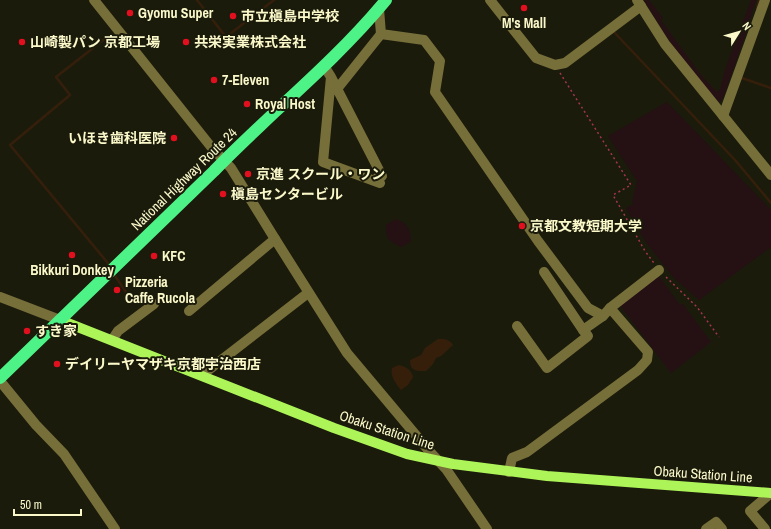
<svg xmlns="http://www.w3.org/2000/svg" width="771" height="529" viewBox="0 0 771 529" font-family="'Archivo Narrow','Noto Sans JP',sans-serif">
<rect width="100%" height="100%" fill="#1b1b0c"/>
<!-- green -->
<g fill="#251014">
<polygon points="644,0 649,0 663,18 661,20 701,75 717,92 720,89 726,67 751,0 756,0 745,36 723,98 717,105 668,39"/>
<polygon points="667,102 771,210 771,247 699,300 673,277 645,241 626,208 634,204 632,202 637,181 608,136"/>
<path d="M396 219C408 224 410 229 411 241L402 247C390 242 385 239 386 225Z"/>
<polygon points="658,275 680,305 683,304 711,342 671,373 619,304"/>
</g>
<!-- water -->
<g fill="#351f0b">
<path d="M438 339C445 339 449 339 453 345L441 356 436 358 433 364 426 371C417 371 410 372 410 360L421 355 425 348Z"/>
<path d="M399 365C406 367 411 369 413 377L408 385 401 390C396 384 390 376 392 368Z"/>
</g>
<g fill="none" stroke-linecap="round" stroke-linejoin="round">
<!-- stream -->
<g stroke="#351f0b" stroke-width="2.5">
<polyline points="197,0 226,37 274,0"/>
<polyline points="757,8 759,0"/>
<polyline points="613,31 735,160 771,203"/>
<polyline points="739,77 771,88"/>
<polyline points="110,267 107,262 10,145 70,95 56,77 111,34"/>
<polyline points="113,273 126,292"/>
</g>
<!-- path -->
<g stroke="#a5354f" stroke-width="1.5" stroke-dasharray="2 3" stroke-linecap="butt">
<polyline points="560,73 631,185 613,195 645,251 654,263"/>
<polyline points="666,277 697,307 719,337"/>
</g>
<!-- minor -->
<g stroke="#776f3a" stroke-width="10">
<polyline points="94,0 212,148 231,168 275,239 347,353 430,452 446,469 487,529"/>
<polyline points="490,0 536,58 555,65 565,63 641,6"/>
<polyline points="637,0 665,44 771,175"/>
<polyline points="379,9 381,34 424,40 440,61 435,92 538,241 588,308 603,316 610,308 648,352 647,360 638,370 527,452 512,458 509,472"/>
<polyline points="324,66 331,77 323,162 380,183 377,178 382,176 331,77"/>
<polyline points="337,89 381,34"/>
<polyline points="723,116 765,0"/>
<polyline points="544,272 583,330 603,316"/>
<polyline points="0,297 60,320"/>
<polyline points="610,308 659,270"/>
<polyline points="189,311 275,239"/>
<polyline points="517,326 547,368 588,336 583,330"/>
<polyline points="112,340 118,331 154,304"/>
<polyline points="202,375 308,293"/>
<polyline points="0,381 36,425 64,454 115,529"/>
<polyline points="706,529 716,522 722,529"/>
<polyline points="765,529 750,511 771,493"/>
</g>
<!-- major -->
<polyline stroke="#adf459" stroke-width="10" points="60,320 334,428 407,454 453,464 547,476 771,493"/>
<!-- highway -->
<path stroke="#4ef387" stroke-width="12" d="M0 378 214 171C234 150 255 131 276 111 314 76 353 40 386 0"/>
</g>
<!-- markers -->
<g fill="#e20f1f" stroke="#1b1b0c" stroke-width="1.5">
<circle cx="524" cy="8" r="4"/>
<circle cx="130" cy="13" r="4"/>
<circle cx="233" cy="16" r="4"/>
<circle cx="22" cy="42" r="4"/>
<circle cx="186" cy="42" r="4"/>
<circle cx="214" cy="80" r="4"/>
<circle cx="247" cy="104" r="4"/>
<circle cx="174" cy="138" r="4"/>
<circle cx="248" cy="174" r="4"/>
<circle cx="223" cy="194" r="4"/>
<circle cx="522" cy="226" r="4"/>
<circle cx="72" cy="255" r="4"/>
<circle cx="154" cy="256" r="4"/>
<circle cx="117" cy="290" r="4"/>
<circle cx="27" cy="331" r="4"/>
<circle cx="57" cy="364" r="4"/>
</g>
<g text-anchor="middle" dominant-baseline="central" stroke-width="4" stroke-linejoin="round" paint-order="stroke">
<!-- poi labels -->
<g font-size="14" font-weight="bold" fill="#fbf9ca" stroke="#1b1b0c" text-anchor="start">
<text x="138" y="13">Gyomu Super</text>
<text x="241" y="16">市立槇島中学校</text>
<text x="524" y="23" text-anchor="middle">M's Mall</text>
<text x="30" y="42">山崎製パン 京都工場</text>
<text x="194" y="42">共栄実業株式会社</text>
<text x="222" y="80">7-Eleven</text>
<text x="255" y="104">Royal Host</text>
<text x="166" y="138" text-anchor="end">いほき歯科医院</text>
<text x="256" y="174">京進 スクール・ワン</text>
<text x="231" y="194">槇島センタービル</text>
<text x="530" y="226">京都文教短期大学</text>
<text x="162" y="256">KFC</text>
<text x="72" y="270" text-anchor="middle">Bikkuri Donkey</text>
<text x="125" y="282">Pizzeria<tspan x="125" dy="16">Caffe Rucola</tspan></text>
<text x="35" y="331">すき家</text>
<text x="65" y="364">デイリーヤマザキ京都宇治西店</text>
</g>
<!-- street labels -->
<g font-size="14" fill="#fbf9ca" stroke="#1b1b0c">
<text transform="translate(184 179) rotate(-44)">National Highway Route 24</text>
<text transform="translate(387 430) rotate(18)">Obaku Station Line</text>
<text transform="translate(703 474) rotate(4)">Obaku Station Line</text>
</g>
</g>
<!-- north arrow -->
<g transform="translate(739 32) rotate(53)" stroke="#1b1b0c" stroke-width="3" paint-order="stroke">
<path d="M0-3L7 15L0 10L-7 15Z" fill="#fbf9ca"/>
<text y="-6" font-size="11" font-weight="bold" text-anchor="middle" fill="#fbf9ca">N</text>
</g>
<!-- scale -->
<path d="M14 509v6h67v-6" fill="none" stroke="#fbf9ca" stroke-width="2"/>
<text x="20" y="509" font-size="12" fill="#fbf9ca" stroke="#1b1b0c" stroke-width="3" paint-order="stroke">50 m</text>
</svg>
